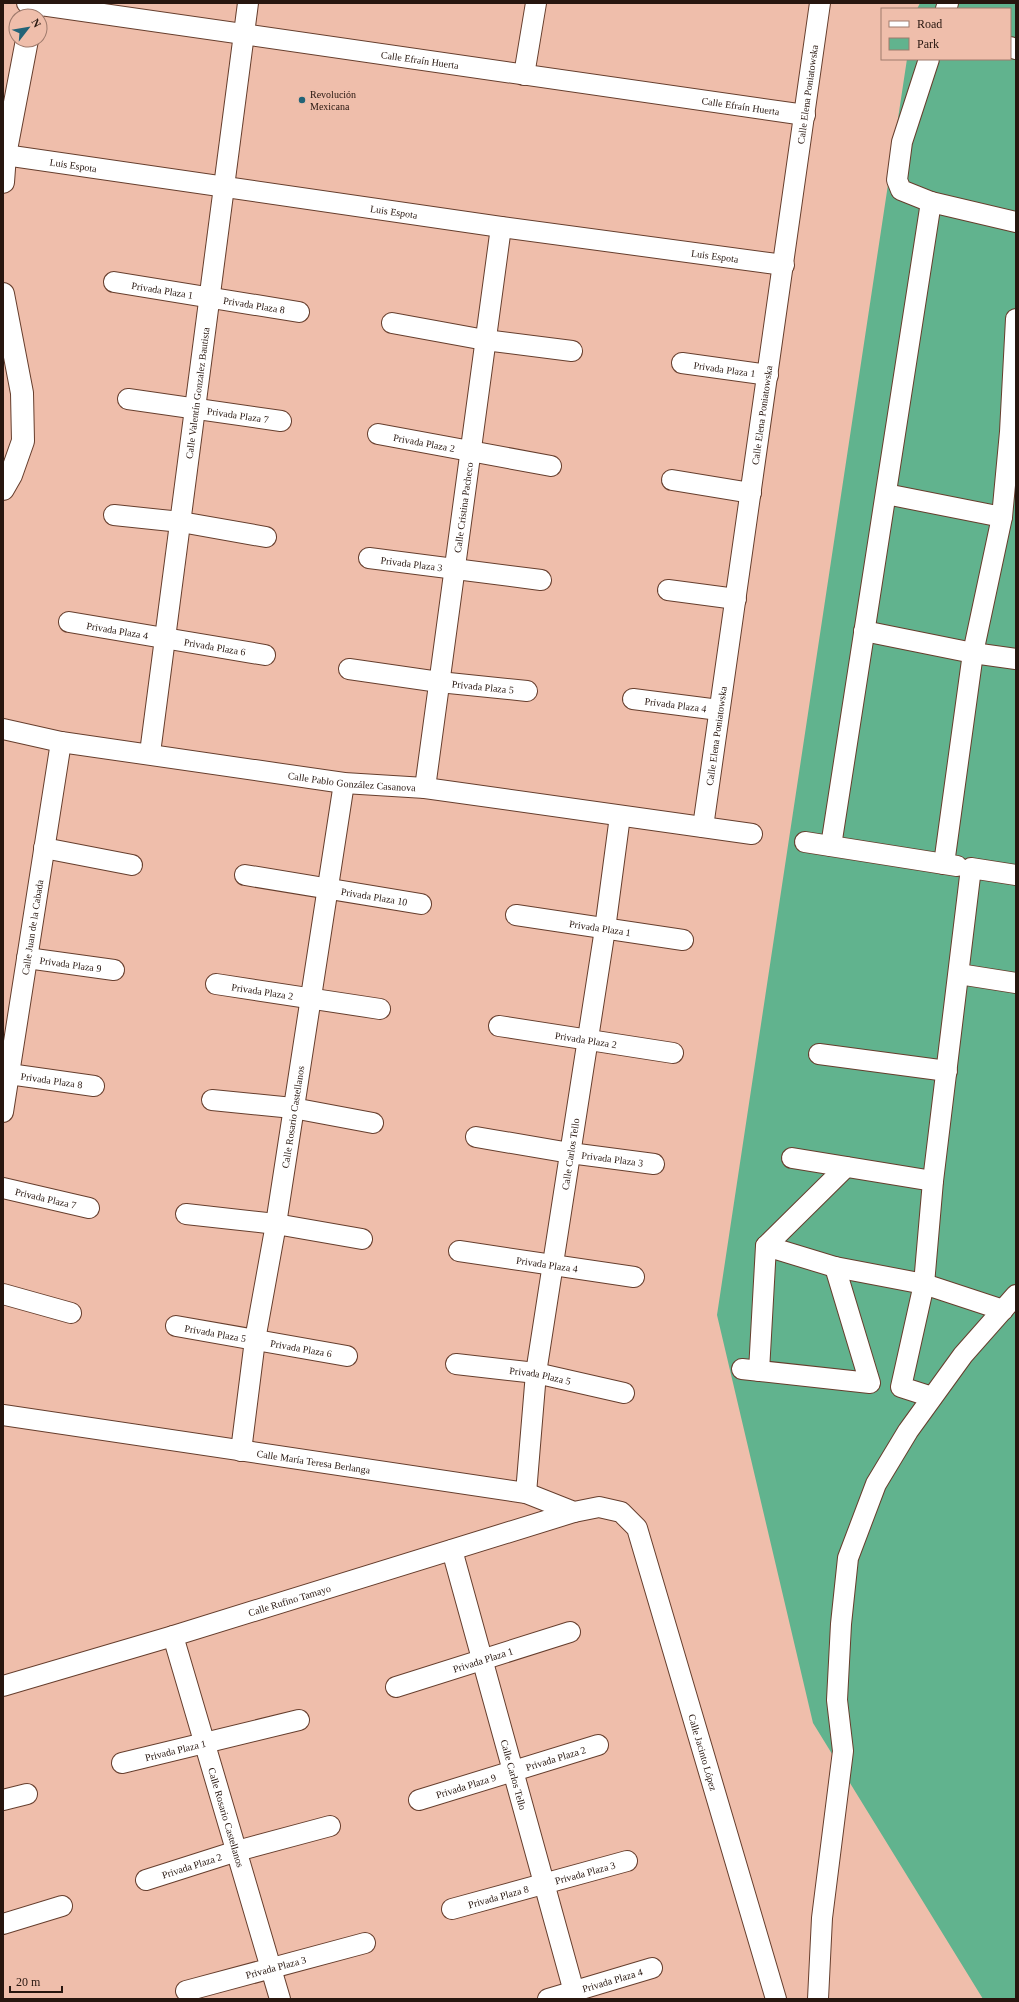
<svg xmlns="http://www.w3.org/2000/svg" width="1019" height="2002" viewBox="0 0 1019 2002" font-family="Georgia,serif">
<rect width="100%" height="100%" fill="#efbeab"/>
<!-- green -->
<polygon fill="#61b38e" points="920,3 1016,3 1016,1999 983,1999 813,1723 717,1315 907,59 1010,59 1010,9 917,9"/>
<g fill="none" stroke-linecap="round" stroke-linejoin="round">
<defs>
<g id="street">
<path id="s1" d="M27 3 805 115"/>
<polyline points="946,9 948,3"/>
<polyline points="1010,47 1016,49"/>
<polyline points="929,59 902,142 897,180 901,190 931,202"/>
<polyline points="524,75 536,3"/>
<path id="s2" d="M5 155 501 227 784 265"/>
<path id="s3" d="M114 282 299 312"/>
<polyline points="392,323 485,340 572,351"/>
<path id="s4" d="M682 363 768 375"/>
<path id="s5" d="M128 399 281 421"/>
<path id="s6" d="M378 434 551 466"/>
<polyline points="672,480 751,493"/>
<polyline points="886,494 1002,517"/>
<polyline points="114,515 181,522 266,537"/>
<path id="s7" d="M369 558 541 580"/>
<polyline points="668,590 736,599"/>
<path id="s8" d="M69 622 265 655"/>
<polyline points="864,631 973,653 1016,659"/>
<path id="s9" d="M349 669 439 682 527 691"/>
<path id="s10" d="M633 699 719 710"/>
<path id="s11" d="M3 729 61 742 344 783 425 788 752 834"/>
<path id="s12" d="M150 753 248 3"/>
<path id="s13" d="M425 788 501 227"/>
<path id="s14" d="M703 827 820 3"/>
<polyline points="805,842 957,866"/>
<polyline points="831,846 931,202 1016,222"/>
<polyline points="44,848 132,865"/>
<polyline points="944,864 973,653 1002,517 1010,432 1016,319"/>
<path id="s15" d="M245 875 421 904"/>
<path id="s16" d="M516 915 683 940"/>
<path id="s17" d="M27 958 114 970"/>
<polyline points="959,974 1016,983"/>
<path id="s18" d="M216 984 380 1009"/>
<path id="s19" d="M499 1026 673 1053"/>
<polyline points="819,1054 947,1071"/>
<path id="s20" d="M9 1074 94 1086"/>
<polyline points="212,1100 293,1108 373,1123"/>
<path id="s21" d="M3 1112 61 742"/>
<path id="s22" d="M476 1137 570 1153 654 1164"/>
<polyline points="792,1158 933,1181"/>
<polyline points="846,1167 766,1246 835,1267 924,1284 1003,1310"/>
<path id="s23" d="M3 1188 89 1208"/>
<polyline points="186,1214 276,1224 362,1239"/>
<path id="s24" d="M459 1251 634 1277"/>
<polyline points="3,1294 71,1313"/>
<path id="s25" d="M176 1326 347 1356"/>
<path id="s26" d="M456 1364 536 1373 624 1393"/>
<polyline points="742,1369 870,1383 835,1267"/>
<polyline points="759,1371 766,1246"/>
<polyline points="932,1397 901,1387 924,1284 933,1181 971,868 1016,875"/>
<path id="s27" d="M3 1415 526 1493 574 1512 599 1507 621 1512 637 1528 776 1999"/>
<path id="s28" d="M241 1451 255 1340 276 1224 344 783"/>
<path id="s29" d="M526 1493 536 1373 605 929 620 816"/>
<path id="s30" d="M452 1550 576 1999"/>
<path id="s31" d="M173 1636 280 1999"/>
<path id="s32" d="M3 1686 173 1636 574 1512"/>
<path id="s33" d="M396 1687 570 1632"/>
<path id="s34" d="M122 1763 299 1720"/>
<polyline points="3,1800 27,1794"/>
<path id="s35" d="M419 1800 598 1745"/>
<path id="s36" d="M146 1880 237 1851 330 1826"/>
<path id="s37" d="M452 1909 627 1861"/>
<polyline points="3,1924 62,1906"/>
<path id="s38" d="M186 1991 365 1943"/>
<path id="s39" d="M548 1999 652 1968"/>
<polyline points="818,1999 822,1918 843,1751 837,1700 841,1624 848,1558 876,1484 908,1431 963,1355 1016,1295"/>
</g>
<g id="secondary">
<polyline points="32,16 35,3"/>
<polyline points="3,182 5,155 27,40"/>
<polyline points="3,294 22,393 23,441 11,475 3,489"/>
</g>
</defs>
<!-- street casing -->
<use href="#street" stroke="#663e2d" stroke-width="22"/>
<!-- secondary casing -->
<use href="#secondary" stroke="#663e2d" stroke-width="24"/>
<!-- street -->
<use href="#street" stroke="#fff" stroke-width="20"/>
<!-- secondary -->
<use href="#secondary" stroke="#fff" stroke-width="22"/>
</g>
<!-- markers -->
<circle fill="#226377" stroke="#efbeab" stroke-width="1.5" cx="302" cy="100" r="4"/>
<g text-anchor="middle" dominant-baseline="central" stroke-width="3" stroke-linejoin="round" paint-order="stroke">
<!-- street labels -->
<g font-size="10" fill="#27160f" stroke="#efbeab">
<text stroke="none"><textPath href="#s1" startOffset="397">Calle Efraín Huerta</textPath></text>
<text stroke="none"><textPath href="#s14" startOffset="740">Calle Elena Poniatowska</textPath></text>
<text stroke="none"><textPath href="#s1" startOffset="721">Calle Efraín Huerta</textPath></text>
<text stroke="none"><textPath href="#s2" startOffset="69">Luis Espota</textPath></text>
<text stroke="none"><textPath href="#s2" startOffset="393">Luis Espota</textPath></text>
<text stroke="none"><textPath href="#s2" startOffset="717">Luis Espota</textPath></text>
<text stroke="none"><textPath href="#s3" startOffset="49">Privada Plaza 1</textPath></text>
<text stroke="none"><textPath href="#s3" startOffset="142">Privada Plaza 8</textPath></text>
<text stroke="none"><textPath href="#s4" startOffset="43">Privada Plaza 1</textPath></text>
<text stroke="none"><textPath href="#s12" startOffset="363">Calle Valentín Gonzalez Bautista</textPath></text>
<text stroke="none"><textPath href="#s5" startOffset="111">Privada Plaza 7</textPath></text>
<text stroke="none"><textPath href="#s14" startOffset="416">Calle Elena Poniatowska</textPath></text>
<text stroke="none"><textPath href="#s6" startOffset="47">Privada Plaza 2</textPath></text>
<text stroke="none"><textPath href="#s13" startOffset="283">Calle Cristina Pacheco</textPath></text>
<text stroke="none"><textPath href="#s7" startOffset="43">Privada Plaza 3</textPath></text>
<text stroke="none"><textPath href="#s8" startOffset="49">Privada Plaza 4</textPath></text>
<text stroke="none"><textPath href="#s8" startOffset="148">Privada Plaza 6</textPath></text>
<text stroke="none"><textPath href="#s9" startOffset="135">Privada Plaza 5</textPath></text>
<text stroke="none"><textPath href="#s10" startOffset="43">Privada Plaza 4</textPath></text>
<text stroke="none"><textPath href="#s14" startOffset="92">Calle Elena Poniatowska</textPath></text>
<text stroke="none"><textPath href="#s11" startOffset="353">Calle Pablo González Casanova</textPath></text>
<text stroke="none"><textPath href="#s15" startOffset="131">Privada Plaza 10</textPath></text>
<text stroke="none"><textPath href="#s21" startOffset="187">Calle Juan de la Cabada</textPath></text>
<text stroke="none"><textPath href="#s16" startOffset="85">Privada Plaza 1</textPath></text>
<text stroke="none"><textPath href="#s17" startOffset="44">Privada Plaza 9</textPath></text>
<text stroke="none"><textPath href="#s18" startOffset="47">Privada Plaza 2</textPath></text>
<text stroke="none"><textPath href="#s19" startOffset="88">Privada Plaza 2</textPath></text>
<text stroke="none"><textPath href="#s20" startOffset="43">Privada Plaza 8</textPath></text>
<text stroke="none"><textPath href="#s28" startOffset="338">Calle Rosario Castellanos</textPath></text>
<text stroke="none"><textPath href="#s29" startOffset="342">Calle Carlos Tello</textPath></text>
<text stroke="none"><textPath href="#s22" startOffset="138">Privada Plaza 3</textPath></text>
<text stroke="none"><textPath href="#s23" startOffset="44">Privada Plaza 7</textPath></text>
<text stroke="none"><textPath href="#s24" startOffset="89">Privada Plaza 4</textPath></text>
<text stroke="none"><textPath href="#s25" startOffset="40">Privada Plaza 5</textPath></text>
<text stroke="none"><textPath href="#s25" startOffset="127">Privada Plaza 6</textPath></text>
<text stroke="none"><textPath href="#s26" startOffset="85">Privada Plaza 5</textPath></text>
<text stroke="none"><textPath href="#s27" startOffset="314">Calle María Teresa Berlanga</textPath></text>
<text stroke="none"><textPath href="#s32" startOffset="299">Calle Rufino Tamayo</textPath></text>
<text stroke="none"><textPath href="#s33" startOffset="91">Privada Plaza 1</textPath></text>
<text stroke="none"><textPath href="#s34" startOffset="55">Privada Plaza 1</textPath></text>
<text stroke="none"><textPath href="#s27" startOffset="885">Calle Jacinto López</textPath></text>
<text stroke="none"><textPath href="#s35" startOffset="143">Privada Plaza 2</textPath></text>
<text stroke="none"><textPath href="#s30" startOffset="233">Calle Carlos Tello</textPath></text>
<text stroke="none"><textPath href="#s35" startOffset="49">Privada Plaza 9</textPath></text>
<text stroke="none"><textPath href="#s31" startOffset="189">Calle Rosario Castellanos</textPath></text>
<text stroke="none"><textPath href="#s36" startOffset="48">Privada Plaza 2</textPath></text>
<text stroke="none"><textPath href="#s37" startOffset="138">Privada Plaza 3</textPath></text>
<text stroke="none"><textPath href="#s37" startOffset="48">Privada Plaza 8</textPath></text>
<text stroke="none"><textPath href="#s38" startOffset="93">Privada Plaza 3</textPath></text>
<text stroke="none"><textPath href="#s39" startOffset="67">Privada Plaza 4</textPath></text>
</g>
<!-- poi labels -->
<g font-size="10" fill="#27160f" stroke="#efbeab" text-anchor="start">
<text x="310" y="94">Revolución<tspan x="310" dy="12">Mexicana</tspan></text>
</g>
</g>
<!-- border -->
<rect width="1019" height="2002" fill="none" stroke="#27160f" stroke-width="8"/>
<!-- legend -->
<rect x="881" y="8" width="130" height="52" fill="#efbeab" stroke="#9f7b6d"/>
<rect x="889" y="21" width="20" height="6" fill="#ffffff" stroke="#9f7b6d"/>
<text x="917" y="28" font-size="12" fill="#27160f">Road</text>
<rect x="889" y="38" width="20" height="12" fill="#61b38e" stroke="#9f7b6d"/>
<text x="917" y="48" font-size="12" fill="#27160f">Park</text>
<!-- north arrow -->
<g transform="translate(28 28) rotate(59)"><circle r="19" fill="#efbeab" stroke="#9f7b6d"/>
<path d="M0-3L7 15L0 10L-7 15Z" fill="#226377"/>
<text y="-6" font-size="11" font-weight="bold" text-anchor="middle" fill="#27160f">N</text>
</g>
<!-- scale -->
<path d="M10 1986v6h52v-6" fill="none" stroke="#27160f" stroke-width="2"/>
<text x="16" y="1986" font-size="12" fill="#27160f" stroke="#efbeab" stroke-width="3" paint-order="stroke">20 m</text>
</svg>
